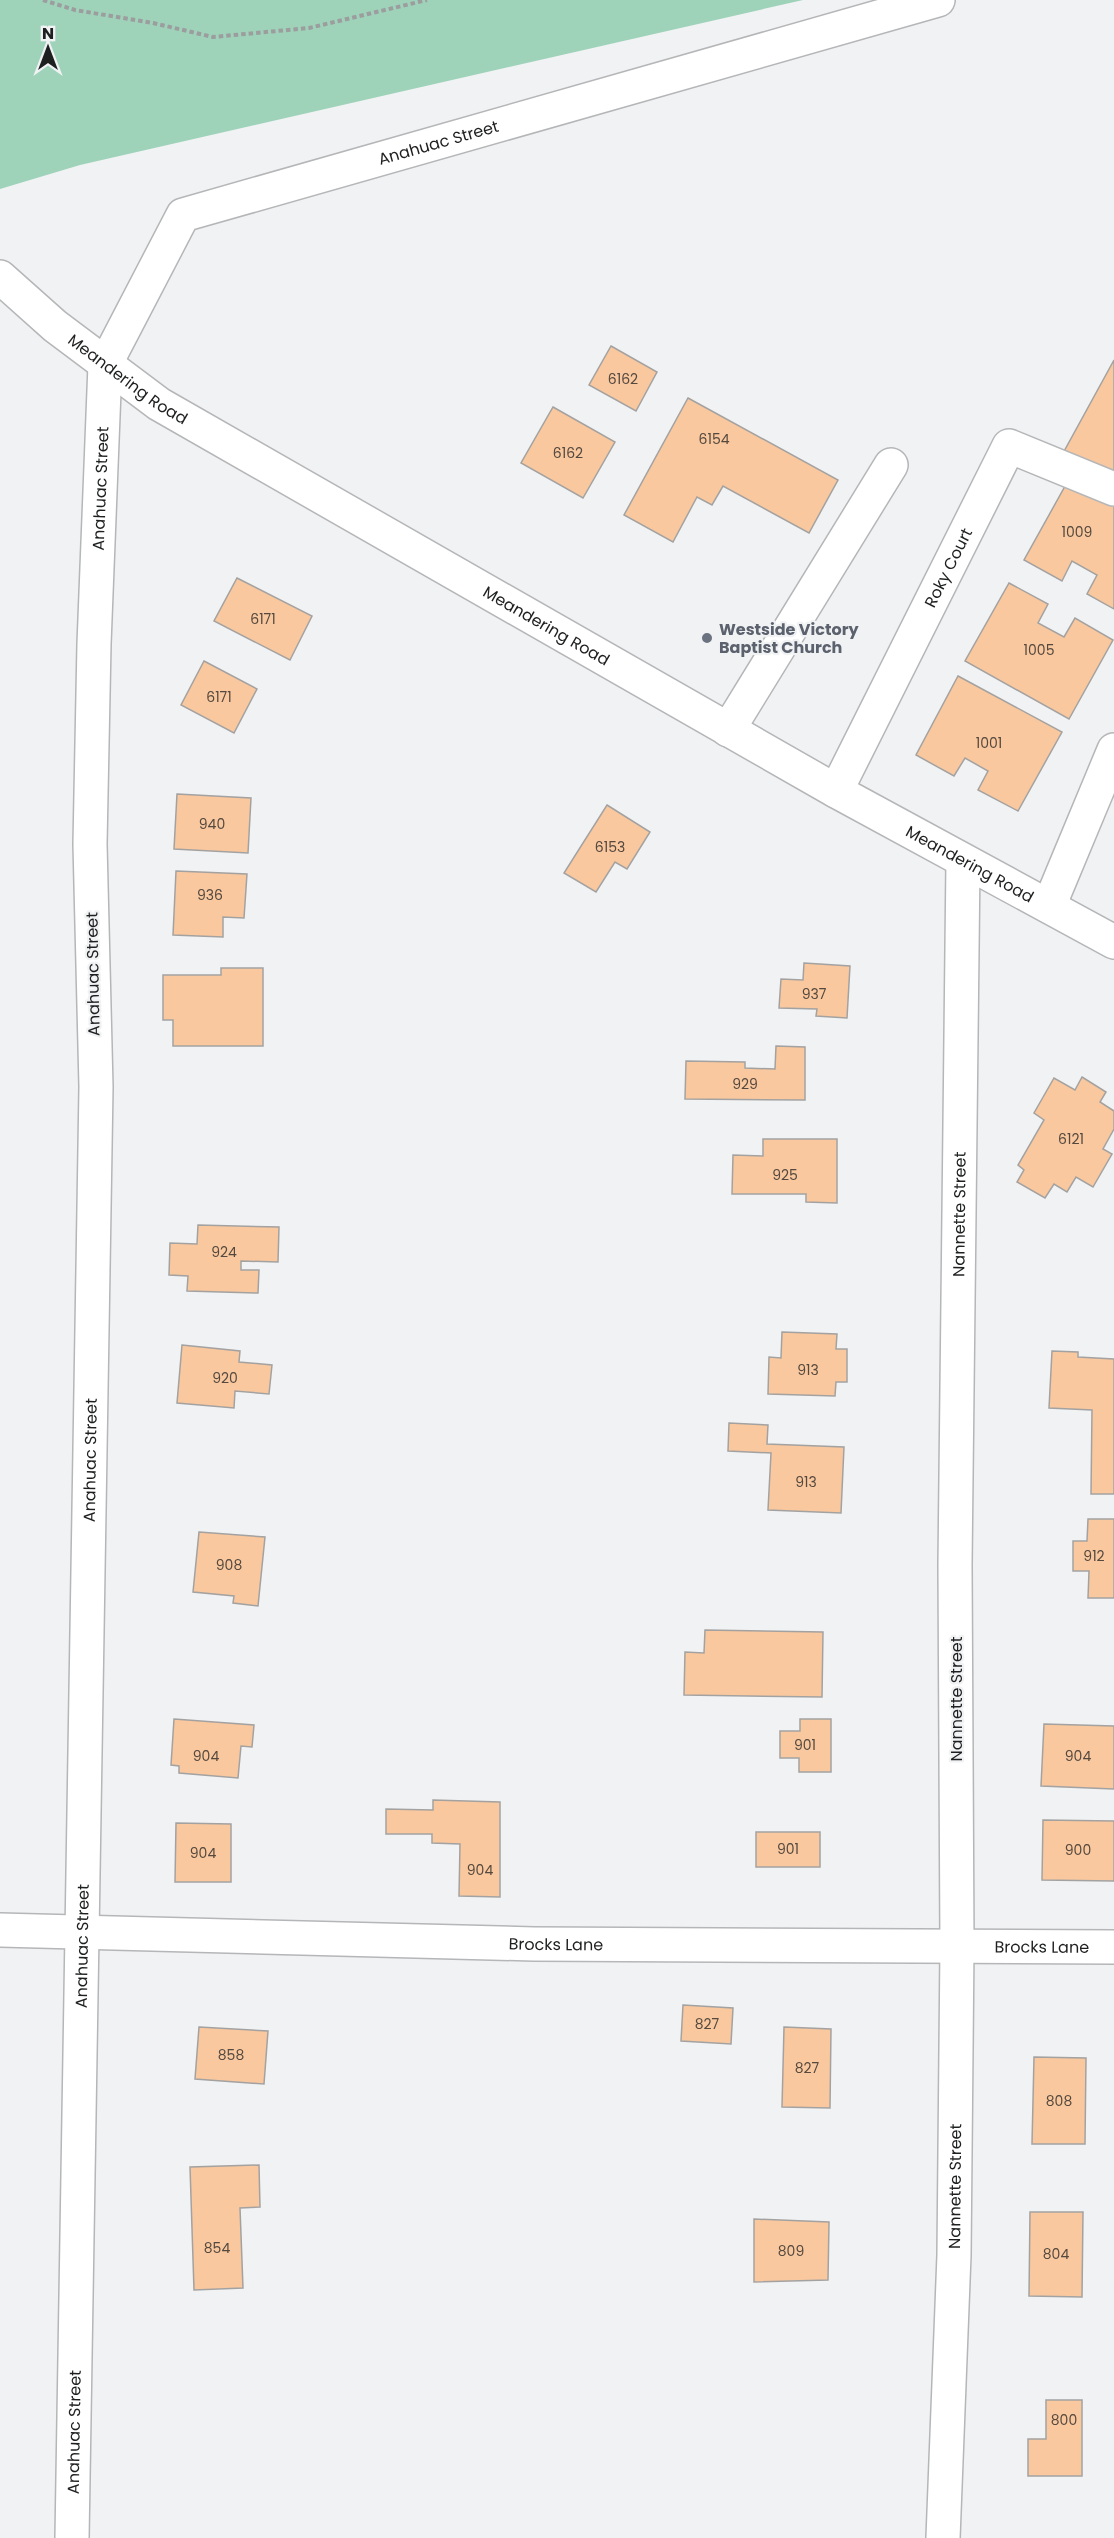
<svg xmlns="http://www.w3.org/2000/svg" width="1114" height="2538" viewBox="0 0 1114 2538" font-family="Poppins,sans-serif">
<rect width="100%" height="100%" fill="#f1f2f4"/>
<!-- green -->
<polygon fill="#9ed3ba" points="0,0 803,0 80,165 0,189"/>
<!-- building -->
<g fill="#f9c89e" stroke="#a4a2a1" stroke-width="1.5">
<polygon points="611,346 657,372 636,411 589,385"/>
<polygon points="1114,360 1114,484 1062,455"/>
<polygon points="688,398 838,480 809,533 723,486 712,505 697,497 673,542 624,515"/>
<polygon points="553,407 615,442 583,498 521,463"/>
<polygon points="1069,479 1114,504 1114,609 1087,594 1097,575 1072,561 1062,581 1024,560"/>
<polygon points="237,578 312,616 290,660 214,621"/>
<polygon points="1009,583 1048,604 1038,623 1064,637 1075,618 1113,640 1069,719 965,661"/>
<polygon points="204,661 257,689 234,733 181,705"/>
<polygon points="958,676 1062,732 1018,811 978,790 988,771 965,758 954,776 916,755"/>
<polygon points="177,794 251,798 248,853 174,849"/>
<polygon points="607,805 650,832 627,869 615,862 596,892 564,873"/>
<polygon points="176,871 247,874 244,918 223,917 223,937 173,935"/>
<polygon points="804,963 850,966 847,1018 816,1016 817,1009 779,1008 781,979 803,980"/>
<polygon points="221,968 263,968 263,1046 173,1046 173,1020 163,1020 163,975 221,975"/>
<polygon points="776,1046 805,1047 805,1100 685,1099 686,1061 745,1062 745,1068 775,1069"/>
<polygon points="1082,1077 1106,1092 1100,1102 1114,1111 1114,1129 1103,1149 1112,1154 1093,1187 1076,1177 1067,1192 1054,1184 1045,1198 1017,1182 1024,1170 1018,1165 1044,1120 1034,1113 1054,1078 1075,1090"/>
<polygon points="763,1139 837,1139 837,1203 806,1202 806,1194 732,1194 733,1155 763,1156"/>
<polygon points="198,1225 279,1227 278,1262 241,1261 241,1270 259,1270 258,1293 187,1291 188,1276 169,1275 170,1243 197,1244"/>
<polygon points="782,1332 837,1334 836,1349 847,1349 847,1382 836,1382 835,1396 768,1394 769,1357 781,1358"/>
<polygon points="182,1345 240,1351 239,1362 272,1365 269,1394 235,1391 234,1408 177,1403"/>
<polygon points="1052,1351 1078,1352 1078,1357 1114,1359 1114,1494 1091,1494 1092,1410 1049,1408"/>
<polygon points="729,1423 768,1425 767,1444 844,1447 841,1513 768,1510 771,1453 728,1451"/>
<polygon points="1088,1519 1114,1519 1114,1598 1088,1598 1089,1571 1073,1571 1073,1541 1087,1541"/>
<polygon points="199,1532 265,1537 258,1606 233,1603 234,1596 193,1592"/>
<polygon points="705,1630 823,1632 822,1697 684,1695 685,1652 704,1653"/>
<polygon points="174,1719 254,1725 252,1747 241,1746 238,1778 179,1773 179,1766 171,1765"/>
<polygon points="800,1719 831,1719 831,1772 799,1772 799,1758 780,1758 780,1731 800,1731"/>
<polygon points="1044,1724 1114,1726 1114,1789 1041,1786"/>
<polygon points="433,1800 500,1802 500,1897 459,1896 460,1844 432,1843 432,1834 386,1834 386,1809 433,1810"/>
<polygon points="1043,1820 1114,1821 1114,1881 1042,1880"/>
<polygon points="176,1823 231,1824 231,1882 175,1882"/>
<rect x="756" y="1832" width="64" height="35"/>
<polygon points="683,2005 733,2008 731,2044 681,2041"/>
<polygon points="199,2027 268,2031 264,2084 195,2079"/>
<polygon points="784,2027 831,2029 830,2108 782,2107"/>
<polygon points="1034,2057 1086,2058 1085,2144 1032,2144"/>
<polygon points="259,2165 260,2207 240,2208 243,2288 194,2290 190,2167"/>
<polygon points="1030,2212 1083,2212 1082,2297 1029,2296"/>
<polygon points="754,2219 829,2222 828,2280 754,2282"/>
<polygon points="1046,2400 1082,2400 1082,2476 1028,2476 1028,2439 1046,2439"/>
</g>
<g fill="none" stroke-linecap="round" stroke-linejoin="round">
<defs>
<g id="minor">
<path id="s1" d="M0 277 55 326 159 404 836 791 1114 942"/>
<polyline points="728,730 891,465"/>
<path id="s2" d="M836 791 1009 446 1114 489"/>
<polyline points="1049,906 1114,750"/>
<path id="s3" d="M0 1930 534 1944 1114 1947"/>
<path id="s4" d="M72 2538 96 1087 90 844 94 644 105 365 183 215 938 0"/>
<path id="s5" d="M943 2538 954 2255 957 1946 955 1565 963 861"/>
</g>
</defs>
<!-- minor casing -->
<use href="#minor" stroke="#b5b6b8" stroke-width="36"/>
<!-- path -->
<polyline stroke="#9c9d9e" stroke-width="4" stroke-dasharray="4.5 3" stroke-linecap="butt" points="43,0 75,10 153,23 213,37 309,28 427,0"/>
<!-- minor -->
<use href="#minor" stroke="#fff" stroke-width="33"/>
</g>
<!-- markers -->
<circle fill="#6b7280" stroke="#f1f2f4" stroke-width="2" cx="707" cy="638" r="6"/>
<g text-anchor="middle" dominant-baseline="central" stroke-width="4.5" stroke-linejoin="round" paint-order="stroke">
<!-- number labels -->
<g font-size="14" fill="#55493f">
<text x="623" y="379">6162</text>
<text x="714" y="439">6154</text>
<text x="568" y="453">6162</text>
<text x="1077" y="532">1009</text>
<text x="263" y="619">6171</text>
<text x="1039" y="650">1005</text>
<text x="219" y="697">6171</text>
<text x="989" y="743">1001</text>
<text x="212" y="824">940</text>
<text x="610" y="847">6153</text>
<text x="210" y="895">936</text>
<text x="814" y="994">937</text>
<text x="745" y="1084">929</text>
<text x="1071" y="1139">6121</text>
<text x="785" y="1175">925</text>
<text x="224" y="1252">924</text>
<text x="808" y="1370">913</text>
<text x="225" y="1378">920</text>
<text x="806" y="1482">913</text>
<text x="1094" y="1556">912</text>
<text x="229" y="1565">908</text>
<text x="805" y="1745">901</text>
<text x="206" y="1756">904</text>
<text x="1078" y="1756">904</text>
<text x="788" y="1849">901</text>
<text x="1078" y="1850">900</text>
<text x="203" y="1853">904</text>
<text x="480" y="1870">904</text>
<text x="707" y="2024">827</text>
<text x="231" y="2055">858</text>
<text x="807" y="2068">827</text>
<text x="1059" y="2101">808</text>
<text x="217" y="2248">854</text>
<text x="791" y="2251">809</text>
<text x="1056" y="2254">804</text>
<text x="1064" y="2420">800</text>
</g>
<!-- street labels -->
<g font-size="16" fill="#1e1f1f" stroke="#f1f2f4">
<text stroke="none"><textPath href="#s4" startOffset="2608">Anahuac Street</textPath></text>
<text stroke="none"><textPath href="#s1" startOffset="164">Meandering Road</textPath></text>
<text stroke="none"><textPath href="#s4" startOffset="2050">Anahuac Street</textPath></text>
<text stroke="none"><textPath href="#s2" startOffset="250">Roky Court</textPath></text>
<text stroke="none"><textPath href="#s1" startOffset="650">Meandering Road</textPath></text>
<text stroke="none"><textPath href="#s1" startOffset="1136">Meandering Road</textPath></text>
<text transform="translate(93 974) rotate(-91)">Anahuac Street</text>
<text stroke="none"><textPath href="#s5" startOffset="1324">Nannette Street</textPath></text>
<text stroke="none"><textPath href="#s4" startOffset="1078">Anahuac Street</textPath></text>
<text transform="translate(956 1699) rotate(-90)">Nannette Street</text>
<text stroke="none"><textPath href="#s3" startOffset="556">Brocks Lane</textPath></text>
<text stroke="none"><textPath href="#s4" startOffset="592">Anahuac Street</textPath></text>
<text stroke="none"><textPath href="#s3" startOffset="1042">Brocks Lane</textPath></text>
<text stroke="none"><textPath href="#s5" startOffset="352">Nannette Street</textPath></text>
<text stroke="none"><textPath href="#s4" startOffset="106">Anahuac Street</textPath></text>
</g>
<!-- worship labels -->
<g font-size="16" font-weight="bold" fill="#5b616d" stroke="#f1f2f4" text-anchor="start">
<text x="719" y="629">Westside Victory<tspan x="719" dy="18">Baptist Church</tspan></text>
</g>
</g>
<!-- north arrow -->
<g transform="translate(48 48)" stroke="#f1f2f4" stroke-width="4.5" paint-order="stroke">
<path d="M0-4.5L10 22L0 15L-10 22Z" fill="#1e1f1f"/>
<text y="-9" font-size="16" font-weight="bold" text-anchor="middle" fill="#1e1f1f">N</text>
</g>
</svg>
